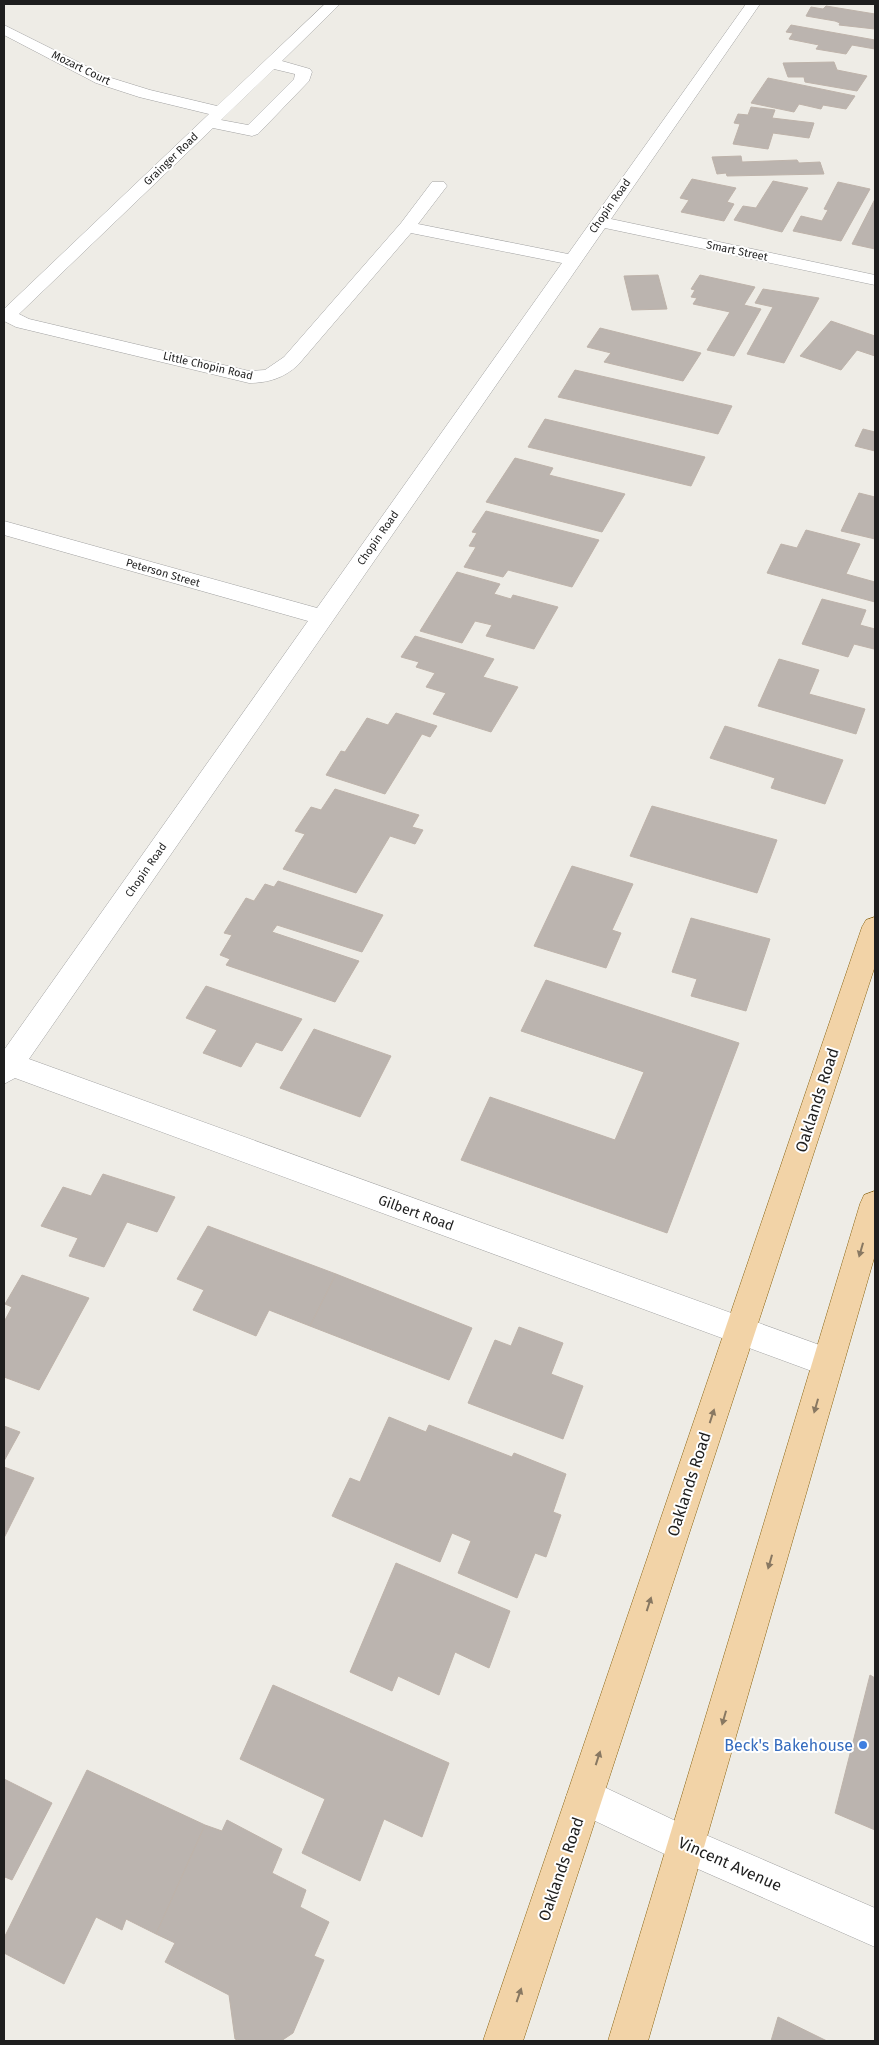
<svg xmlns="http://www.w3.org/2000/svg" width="879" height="2045" viewBox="0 0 879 2045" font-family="'Fira Sans',sans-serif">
<rect width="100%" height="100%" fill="#eeece6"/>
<!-- building -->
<g fill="#bbb4af" stroke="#beb3aa">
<polygon points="826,6 875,14 875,29 839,25 840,23 835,21 806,16 811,7 823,9"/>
<polygon points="791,25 875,40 875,49 852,45 846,54 816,49 819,45 789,39 793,33 786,32"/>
<polygon points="834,62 837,70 867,76 857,91 805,82 804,77 788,77 783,63"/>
<polygon points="768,78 855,96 846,109 823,105 821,109 799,104 794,112 751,103"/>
<polygon points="751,107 775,110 772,118 814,123 809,138 773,133 768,149 733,144 740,124 734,123 738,114 748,115"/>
<polygon points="741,156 742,162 797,160 799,163 820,162 824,174 727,176 726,173 717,174 712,157"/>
<polygon points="692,179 736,188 727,202 734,204 724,221 681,212 689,200 680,198"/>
<polygon points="773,181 808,188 782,232 734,220 743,206 756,208"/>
<polygon points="838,182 870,189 841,241 793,231 801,216 822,221 828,210 824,209"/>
<polygon points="875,199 875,249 852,244"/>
<polygon points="658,275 667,309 632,310 624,276"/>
<polygon points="700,275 755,287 744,305 761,309 734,356 707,350 730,312 693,304 697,298 691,297 695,290 691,289"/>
<polygon points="763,289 819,298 784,363 747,354 773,307 755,303"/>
<polygon points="831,321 875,336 875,356 857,350 841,370 800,356"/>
<polygon points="600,328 701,353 683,381 604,362 611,353 587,347"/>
<polygon points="575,370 732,406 718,434 558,397"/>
<polygon points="545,419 705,457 691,486 528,447"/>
<polygon points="863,429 875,432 875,451 855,446"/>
<polygon points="515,458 553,468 549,475 625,494 602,532 486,502"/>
<polygon points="859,493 875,497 875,539 841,531"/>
<polygon points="486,511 599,540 572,587 508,570 503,577 464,567 476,547 469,546 477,533 472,532"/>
<polygon points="806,530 860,544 846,574 875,582 875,602 767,573 781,544 797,548"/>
<polygon points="457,572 500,584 494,594 511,599 513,595 558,607 534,649 486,636 492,625 475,621 462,643 420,631"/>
<polygon points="822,599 866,610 860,625 875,629 874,649 854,644 848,657 802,644"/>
<polygon points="415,636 494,659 483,677 518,687 491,732 433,714 446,693 426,687 435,673 416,667 419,662 401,657"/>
<polygon points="779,659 819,670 809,694 865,709 856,734 758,706"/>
<polygon points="396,713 437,726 430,737 422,734 385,794 326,775 341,751 345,752 367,718 388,725"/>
<polygon points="725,726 843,760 825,804 771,788 775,778 710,758"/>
<polygon points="335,789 419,815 412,827 423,830 415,844 390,836 356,893 283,869 305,834 295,831 311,807 321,810"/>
<polygon points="652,806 777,840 757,893 630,856"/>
<polygon points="572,866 633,884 612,930 621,933 606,968 534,946"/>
<polygon points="278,881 383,915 362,952 277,925 272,932 359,961 335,1002 226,965 230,959 220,955 232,935 224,933 246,898 254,901 265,884 274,887"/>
<polygon points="691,918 770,939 746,1011 691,996 697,979 672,972"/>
<polygon points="546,980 739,1043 667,1233 461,1160 490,1097 615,1140 644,1072 521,1031"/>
<polygon points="206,986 302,1019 282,1051 256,1042 241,1067 203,1053 217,1030 186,1018"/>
<polygon points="314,1029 391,1056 360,1117 280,1088"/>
<polygon points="103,1174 175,1197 157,1232 127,1222 104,1267 69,1256 78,1238 41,1226 63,1187 91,1196"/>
<polygon points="208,1226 336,1274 310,1326 269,1310 256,1336 193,1310 204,1290 177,1279"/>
<polygon points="336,1274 472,1328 449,1380 310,1326"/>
<polygon points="22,1275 89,1298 39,1390 4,1377 4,1322 12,1307 5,1304"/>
<polygon points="519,1327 563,1343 551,1374 583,1386 563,1439 468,1403 495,1340 511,1346"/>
<polygon points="389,1417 426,1432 429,1425 512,1457 514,1453 566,1474 553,1512 561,1515 546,1557 535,1553 517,1598 458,1573 471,1541 452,1533 440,1562 332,1516 350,1478 360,1482"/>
<polygon points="4,1426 20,1432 4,1461"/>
<polygon points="4,1467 34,1478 4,1538"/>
<polygon points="396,1563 510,1611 489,1668 455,1652 439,1695 398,1676 392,1691 350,1672"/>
<polygon points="870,1675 875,1678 875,1830 835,1813"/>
<polygon points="273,1685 449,1763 422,1837 384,1819 360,1881 302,1853 325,1799 240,1759"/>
<polygon points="87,1770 205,1825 156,1934 126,1919 122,1930 96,1917 64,1984 4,1953 4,1938"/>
<polygon points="4,1779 52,1803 12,1880 5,1877 4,1880"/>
<polygon points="227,1820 282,1849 272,1873 306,1890 300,1907 329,1922 314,1956 324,1960 293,2033 281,2041 241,2041 235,2039 229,1995 165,1962 175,1943 156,1934 205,1825 222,1831"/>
<polygon points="778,2017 827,2041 771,2041"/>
</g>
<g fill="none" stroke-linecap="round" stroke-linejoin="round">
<defs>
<g id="minor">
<path d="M325 4H340L282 61 310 69 312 72 309 81 258 134 252 136 213 128 19 314 29 319 249 371 265 370 284 357 401 223 432 182H444L447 186 418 224 568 254 746 4H760L611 219 875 275V285L605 228 29 1059 839 1352 844 1362 839 1372 828 1377 15 1078 4 1084V1050L308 621 4 535V521L317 608 562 263 411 233 298 365C284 378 268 383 249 383L16 327 4 321V309L209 114 139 97 96 83 4 35V25L108 77 150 90 217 106ZM274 69 295 74 294 79 248 125 221 120Z"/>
<polygon points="585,1778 699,1832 875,1908 875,1947 673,1858 572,1810 566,1797 572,1784"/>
</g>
<g id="major">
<polygon points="875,917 875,966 523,2041 483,2041 862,927 866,920"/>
<polygon points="875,1191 875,1255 648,2041 608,2041 860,1204 864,1195"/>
</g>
</defs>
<!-- minor casing -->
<use href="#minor" stroke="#a2a2a2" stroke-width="1"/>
<!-- major casing -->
<use href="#major" stroke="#896310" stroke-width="1"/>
<!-- minor -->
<use href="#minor" fill="#fff" fill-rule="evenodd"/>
<!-- major -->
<use href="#major" fill="#f2d3a7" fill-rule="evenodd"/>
</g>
<!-- one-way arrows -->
<defs><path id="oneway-solid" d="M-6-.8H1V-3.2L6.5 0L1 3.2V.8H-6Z" transform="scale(1.25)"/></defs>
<g fill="#887862">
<use href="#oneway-solid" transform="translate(861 1250) rotate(106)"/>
<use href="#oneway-solid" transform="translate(816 1406) rotate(106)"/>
<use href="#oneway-solid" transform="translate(712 1416) rotate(-72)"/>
<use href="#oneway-solid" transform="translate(770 1562) rotate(106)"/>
<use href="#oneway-solid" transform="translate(649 1604) rotate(-72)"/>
<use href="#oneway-solid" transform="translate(724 1718) rotate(106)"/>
<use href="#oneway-solid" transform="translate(598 1758) rotate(-72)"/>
<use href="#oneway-solid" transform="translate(519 1995) rotate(-71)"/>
</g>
<!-- markers -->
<circle fill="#3f7fe0" stroke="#fff" stroke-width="2" cx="863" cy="1745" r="5"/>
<g text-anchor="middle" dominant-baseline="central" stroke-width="4" stroke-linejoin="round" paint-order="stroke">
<!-- far-street labels -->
<g font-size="11" fill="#1e1e1e" stroke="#fff">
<text transform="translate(81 68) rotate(26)">Mozart Court</text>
<text transform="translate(171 159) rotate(-44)">Grainger Road</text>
<text transform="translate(610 206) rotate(-55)">Chopin Road</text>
<text transform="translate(737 251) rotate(12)">Smart Street</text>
<text transform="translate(208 366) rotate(13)">Little Chopin Road</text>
<text transform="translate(378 538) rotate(-55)">Chopin Road</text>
<text transform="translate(163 573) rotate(16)">Peterson Street</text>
<text transform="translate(146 870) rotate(-55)">Chopin Road</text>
</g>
<!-- street labels -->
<g font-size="14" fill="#1e1e1e" stroke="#fff">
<text transform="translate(416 1213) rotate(20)">Gilbert Road</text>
</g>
<!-- near-street labels -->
<g font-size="16" fill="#1e1e1e" stroke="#fff">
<text transform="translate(817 1100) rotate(-72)">Oaklands Road</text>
<text transform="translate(689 1484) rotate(-72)">Oaklands Road</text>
<text transform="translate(730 1864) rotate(24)">Vincent Avenue</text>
<text transform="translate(561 1869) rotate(-71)">Oaklands Road</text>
</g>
<!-- near-shop labels -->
<g font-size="16" fill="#366cbe" stroke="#fff" text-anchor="end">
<text x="853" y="1745">Beck's Bakehouse</text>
</g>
</g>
<!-- border -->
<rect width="879" height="2045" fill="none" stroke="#1e1e1e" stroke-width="10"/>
</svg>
